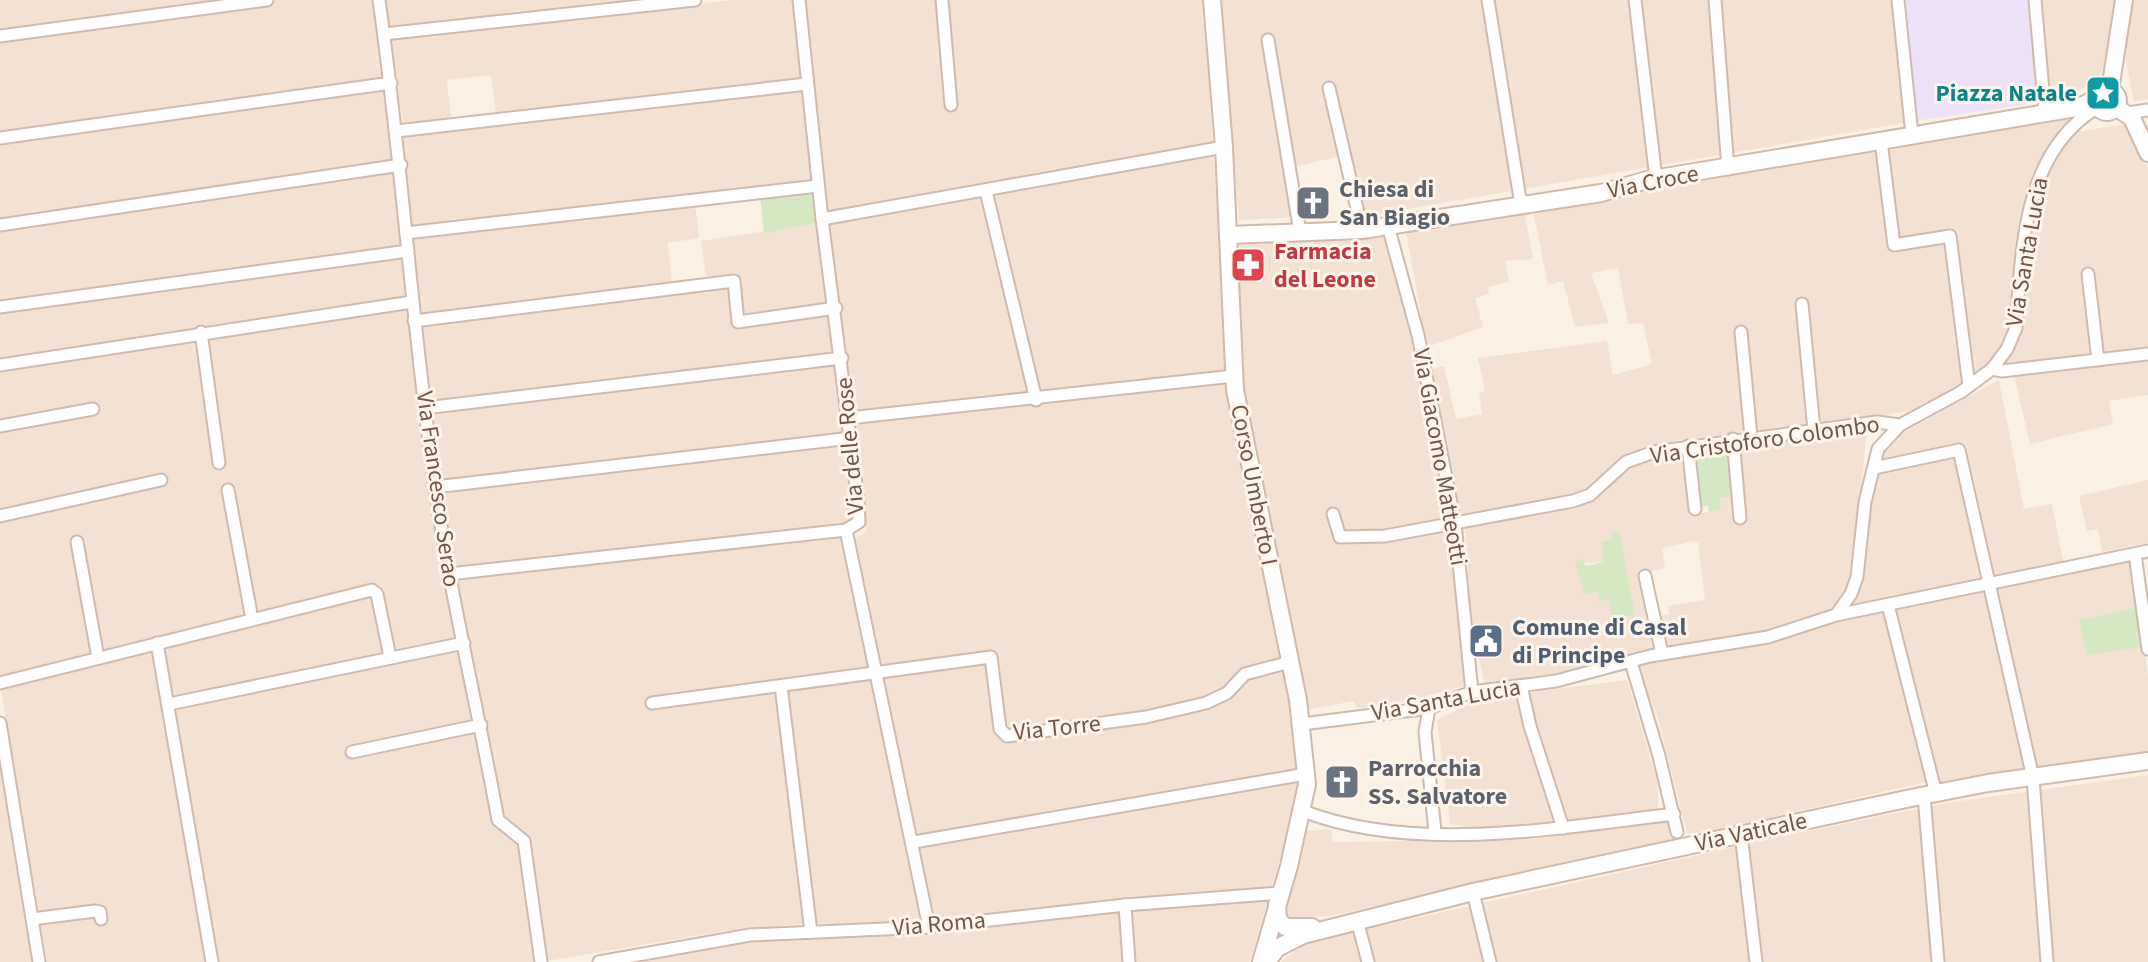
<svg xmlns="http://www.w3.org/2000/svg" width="2148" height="962" viewBox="0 0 2148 962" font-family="'Source Sans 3',sans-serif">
<rect width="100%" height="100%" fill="#fbf0e4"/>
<!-- residential -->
<g fill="#f3e2d3" fill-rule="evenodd">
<polygon points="0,0 376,0 404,235 695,201 699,238 668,243 672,283 706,278 701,241 820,223 856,511 850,524 925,924 800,924 724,931 542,962 47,962 0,684"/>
<polygon points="384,0 652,0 388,30"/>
<polygon points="733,0 797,0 804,79 496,114 491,75 447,80 451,118 403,124 391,36"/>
<polygon points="802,0 1203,0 1229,383 1292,698 1298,775 1288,831 1250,962 1135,962 1130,900 933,921 854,539 866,532 863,494 817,141"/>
<polygon points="1219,0 1904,0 1915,121 1356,218 1341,156 1289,168 1297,217 1239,220"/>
<polygon points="2029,0 2118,0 2106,63 2098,78 2068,98 2039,102"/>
<polygon points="2129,0 2148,0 2148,99 2134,102 2126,62"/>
<polygon points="803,89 814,182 410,228 401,135"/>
<polygon points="2068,109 2069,118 2039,164 2028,198 2009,331 1988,366 1976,376 1910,411 1810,427 1679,440 1649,447 1631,454 1585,493 1570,499 1463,520 1429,370 1444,366 1456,419 1482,414 1479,393 1485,391 1478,358 1607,341 1613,375 1652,364 1643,323 1628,324 1618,268 1591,273 1609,323 1575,327 1563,281 1548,285 1531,200"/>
<polygon points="2125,124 2148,168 2148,349 2007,366 2005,363 2022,314 2041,190 2050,165 2076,132"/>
<polygon points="1522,199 1533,259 1505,261 1509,282 1488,287 1489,294 1475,298 1483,327 1427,347 1404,221"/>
<polygon points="1384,231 1413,333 1456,555 1464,686 1391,705 1357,708 1354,701 1307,710 1247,417 1240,372 1233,237"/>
<polygon points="2148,359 2148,395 2109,401 2113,424 2030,444 2014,375"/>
<polygon points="1999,380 2024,509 2052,504 2064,565 1996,580 1966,444 1884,462 1882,456 1904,432"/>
<path d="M1867 427 1854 566 1848 590 1830 612 1785 631 1485 686 1471 620 1465 527 1591 501 1601 495 1634 462 1685 451 1692 515 1720 509V497L1738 445ZM1611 532H1620L1635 615 1597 591 1576 564 1605 562 1613 539ZM1694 541 1698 543 1705 600 1668 606 1669 614 1661 616 1651 571 1665 568 1662 548Z"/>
<polygon points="1957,455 1984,580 1853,606 1864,569 1868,504 1876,472"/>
<polygon points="2148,480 2148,543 2102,552 2098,529 2087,531 2079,496"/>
<polygon points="2132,562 2138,607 2080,620 2144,647 2148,675 2148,753 2035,770 1997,589"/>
<polygon points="1986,591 2027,769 1940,787 1895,610"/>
<polygon points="1884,612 1926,782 1703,833 1687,833 1657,715 1636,666 1781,640 1830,623"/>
<polygon points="1627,680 1658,783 1658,809 1567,823 1525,693"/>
<polygon points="1520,693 1558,824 1474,828 1450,824 1437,720 1481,698"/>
<polygon points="0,769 24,918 32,962 0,962"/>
<polygon points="2148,775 2148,962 1281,962 1305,943 1752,843 1945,803"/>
<polygon points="1670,822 1674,842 1329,916 1290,918 1286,913 1286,903 1305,831 1331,829 1333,842 1487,840"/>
<polygon points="1121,909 1124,962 645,962 731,943"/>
</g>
<!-- education -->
<polygon fill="#ede1f7" points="1904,0 2029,0 2039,102 1915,121"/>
<!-- green -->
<g fill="#d5e8c3">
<polygon points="809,191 813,194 816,223 764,233 760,198"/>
<polygon points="1729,447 1733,497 1720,497 1721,509 1709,512 1708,506 1700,506 1694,453"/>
<polygon points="1611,531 1620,532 1635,615 1611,618 1609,600 1600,601 1597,591 1584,594 1575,563 1583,559 1585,566 1604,562 1601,542 1613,539"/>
<polygon points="2138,607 2144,647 2087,655 2079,620"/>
</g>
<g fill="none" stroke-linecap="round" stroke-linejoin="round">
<defs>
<g id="street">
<path d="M379 0C402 162 412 325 435 487 451 599 478 709 498 820L524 841 541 962"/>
<polyline points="799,0 822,219 858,500 859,522 846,530 929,927"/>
<polyline points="942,0 951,105"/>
<polyline points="1488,0 1521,205"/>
<polyline points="1635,0 1656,179"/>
<polyline points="1715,0 1728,169"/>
<polyline points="1898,0 1912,135"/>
<polyline points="2035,0 2045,113"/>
<polyline points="384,34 695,0"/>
<polyline points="0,36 267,0"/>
<polyline points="1268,40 1300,232"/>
<polyline points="1329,88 1362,230"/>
<polyline points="2127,113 2148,110"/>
<polyline points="397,131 807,84"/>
<polyline points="0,138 391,83"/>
<polyline points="1881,141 1894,245 1950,236 1969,386"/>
<polyline points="986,191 1036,400"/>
<polyline points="822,219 1224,147"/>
<polyline points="0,225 401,165"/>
<polyline points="1388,226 1418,335 1455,523 1472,692"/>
<polyline points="406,233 818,186"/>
<polyline points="2088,274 2098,360"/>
<polyline points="1802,304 1814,430"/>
<polyline points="0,307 408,251"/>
<polyline points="414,321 734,281 738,322 836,308"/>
<polyline points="201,332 219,463"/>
<polyline points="1741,332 1751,437"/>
<polyline points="0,365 412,302"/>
<polyline points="1992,369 2002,371 2148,354"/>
<polyline points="425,408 842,358"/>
<polyline points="849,418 1234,376"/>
<polyline points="0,426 93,409"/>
<polyline points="1733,439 1740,518"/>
<polyline points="1688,446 1695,509"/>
<polyline points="1874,468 1959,450 2033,778 2047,962"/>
<polyline points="435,487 851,438"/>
<polyline points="228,490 252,619"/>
<polyline points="1333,514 1340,537 1385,536 1573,501 1590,495 1626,462 1654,452 1877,422 1900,425"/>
<polyline points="0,516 161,480"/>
<polyline points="77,542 98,658"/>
<polyline points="2135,554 2148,649"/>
<polyline points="449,574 846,530"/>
<polyline points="1645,576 1662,654"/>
<polyline points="1888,605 1936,794"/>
<polyline points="1836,615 2148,551"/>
<polyline points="157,643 212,962"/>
<polyline points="1631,662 1659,756 1677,832"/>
<polyline points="0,683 372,590 377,594 390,657"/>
<polyline points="781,686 811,932"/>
<polyline points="1521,686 1530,726 1563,828"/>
<polyline points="652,703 991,657 1000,729 1007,736 1146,717 1206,703 1227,693 1245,674 1290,662"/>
<polyline points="169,704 464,643"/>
<polyline points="1429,708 1425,732 1435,832"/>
<polyline points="0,723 39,962"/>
<path d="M1302 724 1429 708 1472 692 1556 681 1650 656 1768 637 1836 615 1851 594 1857 577 1865 502 1878 449 1900 425 1961 392 1992 369 2007 349 2016 328C2022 250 2022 152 2098 107"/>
<polyline points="352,752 481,725"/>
<polyline points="1924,796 1938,962"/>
<path d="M1303 811C1413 854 1557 828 1674 814"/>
<polyline points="1741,834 1756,962"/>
<polyline points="914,842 1306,774"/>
<polyline points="1473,892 1490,962"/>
<polyline points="1125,905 1129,962"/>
<polyline points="32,919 95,911 100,912 101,919"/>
<polyline points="1357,920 1368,962"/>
<polyline points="599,962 750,935 929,927 1125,905 1280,893"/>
</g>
<g id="secondary">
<polyline points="1212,0 1224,147 1235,390 1298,700 1307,784 1289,866 1261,962"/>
<circle cx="2107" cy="101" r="11"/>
<polyline points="2110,90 2124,0"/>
<polyline points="2117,108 2132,118 2148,153"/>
<polyline points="1228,235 1362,230 1601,193 1647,180 2076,108 2096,99"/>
<polyline points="1277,904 1278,919 1285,927 1312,927"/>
<polyline points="1267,962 1277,948 1303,935 1473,892 1911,798 1988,783 2148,761"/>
</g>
</defs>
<!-- street casing -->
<use href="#street" stroke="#cebaae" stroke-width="15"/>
<!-- secondary casing -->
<use href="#secondary" stroke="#d1b9ab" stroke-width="20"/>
<!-- street -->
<use href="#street" stroke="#fff" stroke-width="11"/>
<!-- secondary -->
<use href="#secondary" stroke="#fff" stroke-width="16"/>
</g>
<!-- icons -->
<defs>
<symbol id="sight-square" viewBox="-11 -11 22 22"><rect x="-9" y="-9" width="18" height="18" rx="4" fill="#0f9aa8" stroke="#fef5ea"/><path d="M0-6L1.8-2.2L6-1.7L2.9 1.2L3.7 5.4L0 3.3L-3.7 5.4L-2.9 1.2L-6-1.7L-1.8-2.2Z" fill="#fff"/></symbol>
<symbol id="church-square" viewBox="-11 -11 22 22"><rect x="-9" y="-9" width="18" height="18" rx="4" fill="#6b7280" stroke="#fef5ea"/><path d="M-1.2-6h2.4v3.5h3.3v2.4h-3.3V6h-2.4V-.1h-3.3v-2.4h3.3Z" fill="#fff"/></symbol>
<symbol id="pharmacy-square" viewBox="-11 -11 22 22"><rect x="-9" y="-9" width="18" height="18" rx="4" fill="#e0444e" stroke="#fef5ea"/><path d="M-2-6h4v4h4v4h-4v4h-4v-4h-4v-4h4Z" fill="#fff"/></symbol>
<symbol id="civic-square" viewBox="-11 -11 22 22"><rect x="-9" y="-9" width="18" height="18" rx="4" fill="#5c6f8a" stroke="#fef5ea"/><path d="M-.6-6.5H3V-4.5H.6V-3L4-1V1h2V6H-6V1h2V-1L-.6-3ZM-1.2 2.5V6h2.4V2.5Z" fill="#fff"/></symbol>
</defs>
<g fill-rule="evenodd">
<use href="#sight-square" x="2083" y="73" width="40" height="40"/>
<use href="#church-square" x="1293" y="183" width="40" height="40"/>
<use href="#pharmacy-square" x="1228" y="245" width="40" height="40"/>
<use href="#civic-square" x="1466" y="621" width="40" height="40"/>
<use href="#church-square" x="1322" y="762" width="40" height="40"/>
</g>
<g text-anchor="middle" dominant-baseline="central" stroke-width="6" stroke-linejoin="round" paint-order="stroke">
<!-- culture labels -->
<g font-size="24" font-weight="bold" fill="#0d838f" stroke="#fef5ea" text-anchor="end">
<text x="2077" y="93">Piazza Natale</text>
</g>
<!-- street labels -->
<g font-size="24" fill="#72564b" stroke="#fef5ea">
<text transform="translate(1653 182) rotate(-11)">Via Croce</text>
<text transform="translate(2027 252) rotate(-80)">Via Santa Lucia</text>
<text transform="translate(1765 440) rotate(-8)">Via Cristoforo Colombo</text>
<text transform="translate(850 446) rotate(-95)">Via delle Rose</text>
<text transform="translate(1440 457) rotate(80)">Via Giacomo Matteotti</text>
<text transform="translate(1254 485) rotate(79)">Corso Umberto I</text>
<text transform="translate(438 489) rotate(82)">Via Francesco Serao</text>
<text transform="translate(1446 700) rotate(-10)">Via Santa Lucia</text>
<text transform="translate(1057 728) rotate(-6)">Via Torre</text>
<text transform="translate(1751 832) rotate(-12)">Via Vaticale</text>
<text transform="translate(939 924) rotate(-5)">Via Roma</text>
</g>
<!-- worship labels -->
<g font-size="24" font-weight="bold" fill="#5b616d" stroke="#fef5ea" text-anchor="start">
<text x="1339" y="189">Chiesa di<tspan x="1339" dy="28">San Biagio</tspan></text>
<text x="1368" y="768">Parrocchia<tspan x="1368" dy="28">SS. Salvatore</tspan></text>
</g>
<!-- health labels -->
<g font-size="24" font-weight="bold" fill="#be3a42" stroke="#fef5ea" text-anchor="start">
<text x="1274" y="251">Farmacia<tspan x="1274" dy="28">del Leone</tspan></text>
</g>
<!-- service labels -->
<g font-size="24" font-weight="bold" fill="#4e5e75" stroke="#fef5ea" text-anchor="start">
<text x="1512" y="627">Comune di Casal<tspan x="1512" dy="28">di Principe</tspan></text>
</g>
</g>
</svg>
